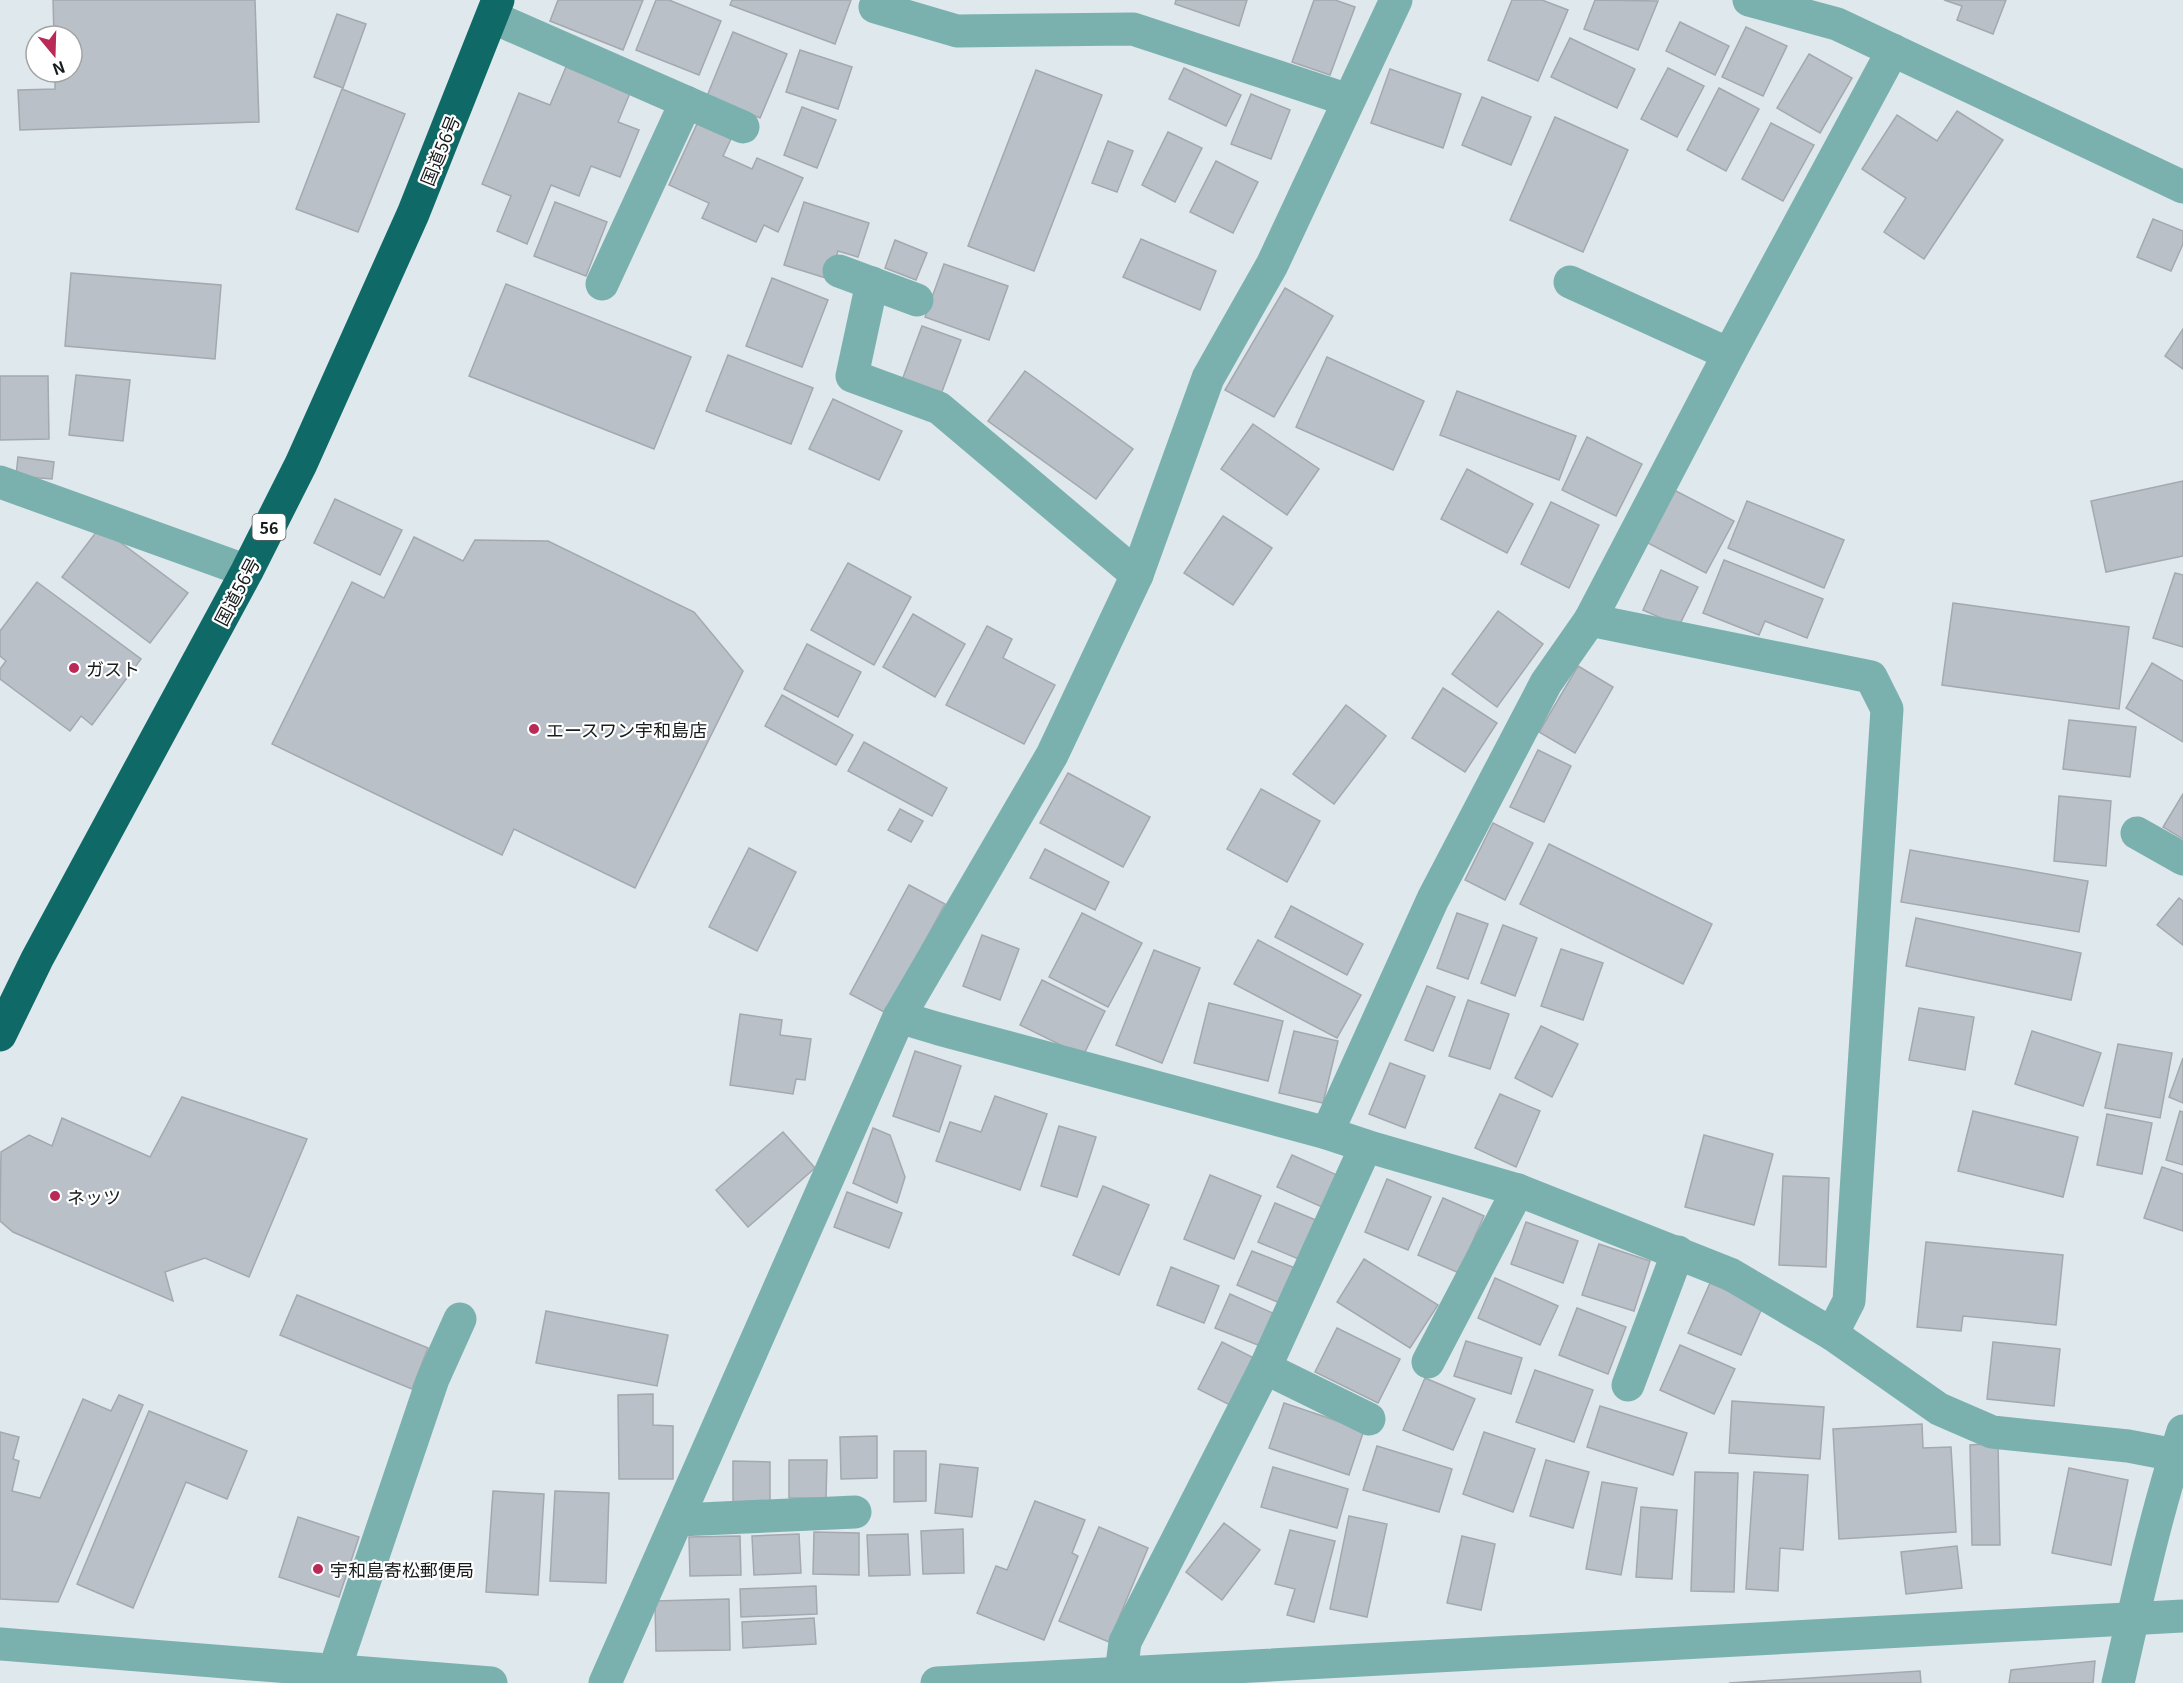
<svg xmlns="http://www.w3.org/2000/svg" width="2183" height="1683" viewBox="0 0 2183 1683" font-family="Georgia,'Noto Sans JP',serif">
<rect width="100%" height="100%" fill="#dfe8ec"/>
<!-- building -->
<g fill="#bac0c7" stroke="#a3a9af" stroke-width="1.5">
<polygon points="53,0 255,0 259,122 20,130 18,90 55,89 55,72 72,72 72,36 54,36"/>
<polygon points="558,0 643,0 623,50 550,21"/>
<polygon points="656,0 669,0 721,21 699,75 636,50"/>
<polygon points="732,0 851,0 835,44 730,5"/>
<polygon points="1176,0 1247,0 1239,26 1175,4"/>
<polygon points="1314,0 1335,0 1355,7 1330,75 1292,62"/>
<polygon points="1512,0 1542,0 1568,10 1538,81 1488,60"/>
<polygon points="1595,0 1658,1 1638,50 1584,29"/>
<polygon points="1944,0 2006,0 1993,34 1957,20 1962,6"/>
<polygon points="337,14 366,24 343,88 314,77"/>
<polygon points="1680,22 1729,46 1715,75 1666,51"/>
<polygon points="1746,27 1787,46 1763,96 1722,77"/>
<polygon points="733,32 787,54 760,118 707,96"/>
<polygon points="1570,38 1635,69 1617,108 1551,77"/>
<polygon points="800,50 852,67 838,109 786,92"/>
<polygon points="1809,54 1852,78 1820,133 1777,108"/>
<polygon points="566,67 630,93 618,122 639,130 620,177 591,166 579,196 551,185 527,244 497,231 511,196 482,184 519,93 550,105"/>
<polygon points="1184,68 1241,95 1226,126 1169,99"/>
<polygon points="1668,68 1704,86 1677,137 1641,119"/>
<polygon points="1390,69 1461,94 1443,148 1371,123"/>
<polygon points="1036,70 1102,95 1034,271 968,246"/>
<polygon points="1719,88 1759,109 1726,171 1687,150"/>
<polygon points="342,89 405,114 358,232 296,209"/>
<polygon points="1251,94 1290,110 1271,159 1231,144"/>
<polygon points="1482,97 1531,117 1511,165 1462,145"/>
<polygon points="802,107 836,120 817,168 784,155"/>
<polygon points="1957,111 2003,140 1924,259 1884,232 1906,198 1862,169 1897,115 1937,141"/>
<polygon points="1555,117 1628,150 1583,252 1510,220"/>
<polygon points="1771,123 1814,145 1783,201 1742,179"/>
<polygon points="697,124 731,139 723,156 752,169 757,158 803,178 778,232 764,225 756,242 702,218 709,203 669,185"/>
<polygon points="1168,132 1202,148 1175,202 1142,185"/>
<polygon points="1108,141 1133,151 1117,192 1092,183"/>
<polygon points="1216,161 1258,182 1233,233 1190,212"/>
<polygon points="555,202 607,222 586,276 534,256"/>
<polygon points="804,202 869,223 858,257 838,251 829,279 784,265"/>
<polygon points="2153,219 2183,231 2183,244 2171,271 2137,257"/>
<polygon points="1141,239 1216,271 1200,310 1123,277"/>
<polygon points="895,240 927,253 916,280 885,268"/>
<polygon points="944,264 1008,286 989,340 925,317"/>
<polygon points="71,273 221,285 215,359 65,346"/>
<polygon points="772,278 828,300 802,367 746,346"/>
<polygon points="506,284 691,357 654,449 469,376"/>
<polygon points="1285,288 1333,316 1274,417 1225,390"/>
<polygon points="922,326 961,340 940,397 901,383"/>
<polygon points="2183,329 2183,369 2165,356"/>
<polygon points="728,355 813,388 791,444 706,411"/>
<polygon points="1327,357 1424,401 1393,470 1296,427"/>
<polygon points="1025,371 1133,449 1096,499 988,421"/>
<polygon points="76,375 130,380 123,441 69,435"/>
<polygon points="0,376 48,376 49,439 0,440"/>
<polygon points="1457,391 1576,436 1559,480 1440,435"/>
<polygon points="833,399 902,431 879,480 809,449"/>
<polygon points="1253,424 1319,469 1287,515 1221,469"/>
<polygon points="1587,437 1642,464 1616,516 1562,490"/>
<polygon points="18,457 54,462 52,479 16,476"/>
<polygon points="1467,469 1533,504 1507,553 1441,519"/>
<polygon points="2183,481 2183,556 2106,572 2091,501"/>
<polygon points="1672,489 1734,521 1706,573 1644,541"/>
<polygon points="335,499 402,530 380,575 314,543"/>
<polygon points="1747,501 1844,540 1824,588 1728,548"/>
<polygon points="1551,502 1599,525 1569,588 1521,564"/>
<polygon points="1223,516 1272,548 1233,605 1184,573"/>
<polygon points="100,527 188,593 150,643 62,577"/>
<polygon points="414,537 463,561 475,540 548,541 694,612 743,671 635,888 514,829 502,855 272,744 352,582 384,598"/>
<polygon points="1724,560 1823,599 1807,638 1765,621 1759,635 1703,613"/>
<polygon points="848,563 911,597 874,665 811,630"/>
<polygon points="1661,570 1698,587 1679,626 1643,610"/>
<polygon points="2175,573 2183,575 2183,647 2153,638"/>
<polygon points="37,582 141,659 92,725 81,716 70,731 0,679 0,669 6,661 0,656 0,631"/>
<polygon points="1953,603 2129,627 2119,709 1942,685"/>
<polygon points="1498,611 1543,644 1497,707 1452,674"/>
<polygon points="913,614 965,644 935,697 883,667"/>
<polygon points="987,626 1012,639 1003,658 1055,685 1024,744 946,705"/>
<polygon points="807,644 861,672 838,717 784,689"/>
<polygon points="2152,663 2183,681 2183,742 2126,708"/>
<polygon points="1578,666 1613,687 1575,753 1539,732"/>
<polygon points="1443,688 1497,723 1465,772 1412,738"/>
<polygon points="782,695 853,735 836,765 765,726"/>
<polygon points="1346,705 1386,736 1334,804 1293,774"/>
<polygon points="2069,720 2136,727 2130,777 2063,769"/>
<polygon points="864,742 947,788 932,816 848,771"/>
<polygon points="1538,750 1571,766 1544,822 1510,807"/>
<polygon points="1068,773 1150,817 1123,867 1040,823"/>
<polygon points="1261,789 1320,821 1287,882 1227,849"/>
<polygon points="2183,794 2183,839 2163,827"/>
<polygon points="2059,796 2111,801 2106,866 2054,861"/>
<polygon points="900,809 923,821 911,842 888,830"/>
<polygon points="1493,823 1533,843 1505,900 1465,880"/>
<polygon points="1549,844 1712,924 1683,984 1520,904"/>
<polygon points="749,848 796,872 757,951 709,927"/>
<polygon points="1045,849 1109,882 1095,910 1030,878"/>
<polygon points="1910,850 2088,881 2079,932 1901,902"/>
<polygon points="909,885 945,904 886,1013 850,994"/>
<polygon points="2179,898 2183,901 2183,945 2157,925"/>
<polygon points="1291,906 1363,944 1347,975 1275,937"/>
<polygon points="1082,913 1142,943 1108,1007 1049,977"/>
<polygon points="1457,913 1488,924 1468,979 1437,968"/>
<polygon points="1916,918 2081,953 2071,1000 1906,966"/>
<polygon points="1503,925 1537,938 1515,996 1481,983"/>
<polygon points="982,935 1019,949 1000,1000 963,986"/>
<polygon points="1258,940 1361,995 1337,1038 1234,984"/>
<polygon points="1561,949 1603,963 1583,1020 1541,1006"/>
<polygon points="1154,950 1200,968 1162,1063 1116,1045"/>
<polygon points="1042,980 1105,1011 1083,1056 1020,1025"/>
<polygon points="1427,986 1455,997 1433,1051 1405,1040"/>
<polygon points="1468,1000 1509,1014 1490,1069 1449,1056"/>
<polygon points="1209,1003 1283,1021 1268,1081 1194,1063"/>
<polygon points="1919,1008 1974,1017 1965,1070 1909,1060"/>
<polygon points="740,1014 782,1020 780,1035 811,1039 805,1080 796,1079 793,1094 730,1085"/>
<polygon points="1541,1026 1578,1044 1552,1097 1515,1078"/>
<polygon points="1294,1031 1338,1041 1323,1103 1279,1093"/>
<polygon points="2032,1031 2101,1053 2083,1106 2015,1084"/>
<polygon points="2118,1044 2172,1053 2160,1118 2105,1108"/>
<polygon points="915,1051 961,1066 939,1132 893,1116"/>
<polygon points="2183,1058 2183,1103 2169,1097"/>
<polygon points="1390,1063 1425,1076 1405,1128 1369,1114"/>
<polygon points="1500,1094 1540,1111 1516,1167 1475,1148"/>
<polygon points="995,1096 1047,1114 1020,1190 936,1161 950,1122 981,1132"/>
<polygon points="182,1097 307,1139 249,1277 205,1258 165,1272 173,1301 13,1232 0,1221 1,1152 29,1135 52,1146 62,1118 150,1157"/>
<polygon points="1973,1111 2078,1137 2063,1197 1958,1171"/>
<polygon points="2180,1111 2183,1112 2183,1165 2166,1160"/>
<polygon points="2107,1114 2152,1123 2142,1174 2097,1165"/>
<polygon points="1059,1126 1096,1137 1077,1197 1041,1186"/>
<polygon points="873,1128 890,1135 905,1177 897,1203 853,1183"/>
<polygon points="783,1132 815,1168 748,1227 716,1190"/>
<polygon points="1704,1135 1773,1154 1754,1225 1685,1207"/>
<polygon points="1292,1155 1337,1175 1322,1207 1277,1187"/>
<polygon points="2162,1167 2183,1174 2183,1231 2144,1218"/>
<polygon points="1210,1175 1261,1196 1234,1259 1184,1239"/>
<polygon points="1783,1176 1829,1178 1826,1267 1779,1265"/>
<polygon points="1387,1179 1431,1197 1408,1250 1365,1232"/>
<polygon points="1103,1186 1149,1205 1119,1275 1073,1255"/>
<polygon points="847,1192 902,1213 889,1248 834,1227"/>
<polygon points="1443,1198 1484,1216 1459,1273 1418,1255"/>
<polygon points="1275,1203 1318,1221 1301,1260 1258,1242"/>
<polygon points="1526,1222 1578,1241 1563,1283 1511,1264"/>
<polygon points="1926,1242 2063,1255 2056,1325 1963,1316 1961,1331 1917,1327"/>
<polygon points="1599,1244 1650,1261 1634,1311 1582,1295"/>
<polygon points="1252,1251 1295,1268 1280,1303 1237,1285"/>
<polygon points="1364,1259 1438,1305 1410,1348 1337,1302"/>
<polygon points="1171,1267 1219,1286 1204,1323 1157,1305"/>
<polygon points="1495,1278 1558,1306 1540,1345 1478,1318"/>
<polygon points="1710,1283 1763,1306 1741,1355 1688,1333"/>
<polygon points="1230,1294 1277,1315 1263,1347 1215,1328"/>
<polygon points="297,1295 428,1348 412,1389 280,1335"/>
<polygon points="1577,1308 1626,1327 1608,1374 1559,1355"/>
<polygon points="546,1311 668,1335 657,1386 536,1363"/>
<polygon points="1337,1328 1400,1359 1378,1403 1315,1372"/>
<polygon points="1466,1341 1522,1358 1511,1394 1454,1376"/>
<polygon points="1222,1342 1254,1358 1230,1405 1198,1389"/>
<polygon points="1993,1342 2060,1349 2054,1406 1987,1399"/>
<polygon points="1680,1345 1735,1369 1714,1414 1660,1390"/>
<polygon points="1535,1370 1593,1390 1574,1442 1516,1422"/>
<polygon points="1425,1378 1475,1399 1453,1450 1403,1430"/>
<polygon points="653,1394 653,1425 673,1426 673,1479 619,1479 618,1395"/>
<polygon points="119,1395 143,1405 58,1602 0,1599 0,1432 19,1437 13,1459 19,1461 12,1491 40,1498 83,1399 111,1411"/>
<polygon points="1732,1401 1824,1407 1820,1459 1729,1453"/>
<polygon points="1284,1403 1364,1430 1349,1475 1269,1448"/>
<polygon points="1600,1406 1687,1433 1673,1475 1587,1447"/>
<polygon points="149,1411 247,1451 227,1499 186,1482 133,1608 77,1584"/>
<polygon points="1922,1424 1923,1448 1951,1447 1956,1532 1839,1539 1833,1429"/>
<polygon points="1484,1432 1535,1449 1513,1512 1463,1494"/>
<polygon points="877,1436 877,1478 841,1479 840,1437"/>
<polygon points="1998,1443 2000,1545 1972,1545 1970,1445"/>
<polygon points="1377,1446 1452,1469 1439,1512 1363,1490"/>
<polygon points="894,1451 926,1451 926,1501 894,1502"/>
<polygon points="789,1460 827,1460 826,1498 789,1498"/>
<polygon points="1546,1460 1589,1472 1573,1528 1530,1516"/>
<polygon points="733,1461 770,1462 770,1503 733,1503"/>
<polygon points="940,1464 978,1468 972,1517 935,1513"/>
<polygon points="1273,1467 1348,1489 1337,1528 1261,1507"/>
<polygon points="2069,1468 2128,1480 2111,1565 2052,1553"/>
<polygon points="1695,1472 1738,1473 1734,1592 1691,1591"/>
<polygon points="1754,1472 1808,1475 1803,1550 1780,1548 1778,1591 1746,1589"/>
<polygon points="1602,1482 1637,1488 1621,1575 1586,1569"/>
<polygon points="493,1491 544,1494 538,1595 486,1592"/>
<polygon points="555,1491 609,1493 606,1583 550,1581"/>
<polygon points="1035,1501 1085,1520 1072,1553 1078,1556 1044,1640 977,1613 996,1566 1007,1570"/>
<polygon points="1641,1507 1677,1510 1672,1579 1636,1577"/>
<polygon points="1349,1516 1387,1524 1367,1617 1330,1609"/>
<polygon points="298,1517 359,1537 339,1597 279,1577"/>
<polygon points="1224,1523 1260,1550 1222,1600 1186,1572"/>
<polygon points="1099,1527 1148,1548 1109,1642 1059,1621"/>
<polygon points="963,1529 964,1573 923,1574 921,1531"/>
<polygon points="1290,1530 1335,1541 1314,1622 1287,1615 1295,1589 1275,1584"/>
<polygon points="814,1532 859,1533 859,1575 813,1574"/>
<polygon points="799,1534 801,1573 754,1575 752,1536"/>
<polygon points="908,1534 910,1575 869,1576 867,1535"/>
<polygon points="740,1536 741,1575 690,1576 689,1537"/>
<polygon points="1462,1536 1495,1544 1481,1610 1447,1603"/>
<polygon points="1957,1546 1962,1588 1906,1594 1901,1552"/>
<polygon points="816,1586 817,1614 741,1617 740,1589"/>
<polygon points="729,1599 730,1650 656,1651 655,1601"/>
<polygon points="814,1618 816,1644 743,1648 742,1622"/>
<polygon points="2095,1661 2093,1683 2009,1683 2011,1670"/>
<polygon points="1920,1671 1921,1683 1729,1683"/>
</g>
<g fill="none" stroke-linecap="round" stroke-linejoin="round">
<!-- minor -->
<g stroke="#7ab1af" stroke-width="33">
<polyline points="1749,0 1837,24 2183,187"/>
<polyline points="875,7 957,31 1133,29 1348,100"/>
<polyline points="492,17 743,127"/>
<polyline points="839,271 917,300"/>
<polyline points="1570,282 1729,354"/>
<polyline points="872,283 852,376 939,408 1137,575"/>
<polyline points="602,284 686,102"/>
<polyline points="0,482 247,571"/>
<polyline points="1590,620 1729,354 1893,50"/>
<polyline points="2137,833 2183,859"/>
<polyline points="899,1017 939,1029 1327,1133 1366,1146 1518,1190 1730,1274 1832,1334 1939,1409 1992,1432 2128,1446 2175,1455"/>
<polyline points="1327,1133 1433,899 1546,683 1590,620 1871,677 1887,709 1849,1301 1832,1334"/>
<polyline points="1428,1362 1518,1190"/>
<polyline points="1265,1368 1369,1419"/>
<polyline points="1628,1385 1678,1252"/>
<polyline points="679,1520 855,1512"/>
<polyline points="0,1644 491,1683"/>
<polyline points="334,1671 433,1379 460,1319"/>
<polyline points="1121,1673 1125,1642 1265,1368 1366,1146"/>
<polyline points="605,1683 899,1017 1052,755 1137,575 1208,378 1272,265 1396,0"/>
<polyline points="937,1683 2183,1616"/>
<path d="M2118 1683C2137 1599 2156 1513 2183 1431"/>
</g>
<!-- highway -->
<polyline stroke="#0f6a67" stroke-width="33" points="0,1035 37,959 247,571 301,464 413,214 498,0"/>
</g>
<!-- markers -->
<g fill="#b92a57" stroke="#fff" stroke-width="2">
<circle cx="74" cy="668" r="6"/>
<circle cx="534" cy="729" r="6"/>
<circle cx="55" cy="1196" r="6"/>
<circle cx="318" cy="1569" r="6"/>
</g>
<g text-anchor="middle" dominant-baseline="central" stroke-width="4.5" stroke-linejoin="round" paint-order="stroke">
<!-- shield labels -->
<rect fill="#fff" stroke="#5d5f60" stroke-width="1.5" x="252.5" y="514" width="33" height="26" rx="4.5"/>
<g font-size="16" font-weight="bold" fill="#171b1c">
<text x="269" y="527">56</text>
</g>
<!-- street labels -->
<g font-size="18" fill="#171b1c" stroke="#fff">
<text transform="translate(439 150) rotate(-68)">国道56号</text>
<text transform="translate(236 591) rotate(-62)">国道56号</text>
</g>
<!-- poi labels -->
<g font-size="18" fill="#171b1c" stroke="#fff" text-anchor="start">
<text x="86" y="668">ガスト</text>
<text x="546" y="729">エースワン宇和島店</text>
<text x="67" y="1196">ネッツ</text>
<text x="330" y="1569">宇和島寄松郵便局</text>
</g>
</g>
<!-- north arrow -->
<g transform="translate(54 54) rotate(161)"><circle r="28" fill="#ffffff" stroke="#a2a4a4" stroke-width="1.5"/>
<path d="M0-4.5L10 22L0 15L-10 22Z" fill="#b92a57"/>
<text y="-9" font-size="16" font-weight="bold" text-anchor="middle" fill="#171b1c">N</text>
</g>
</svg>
